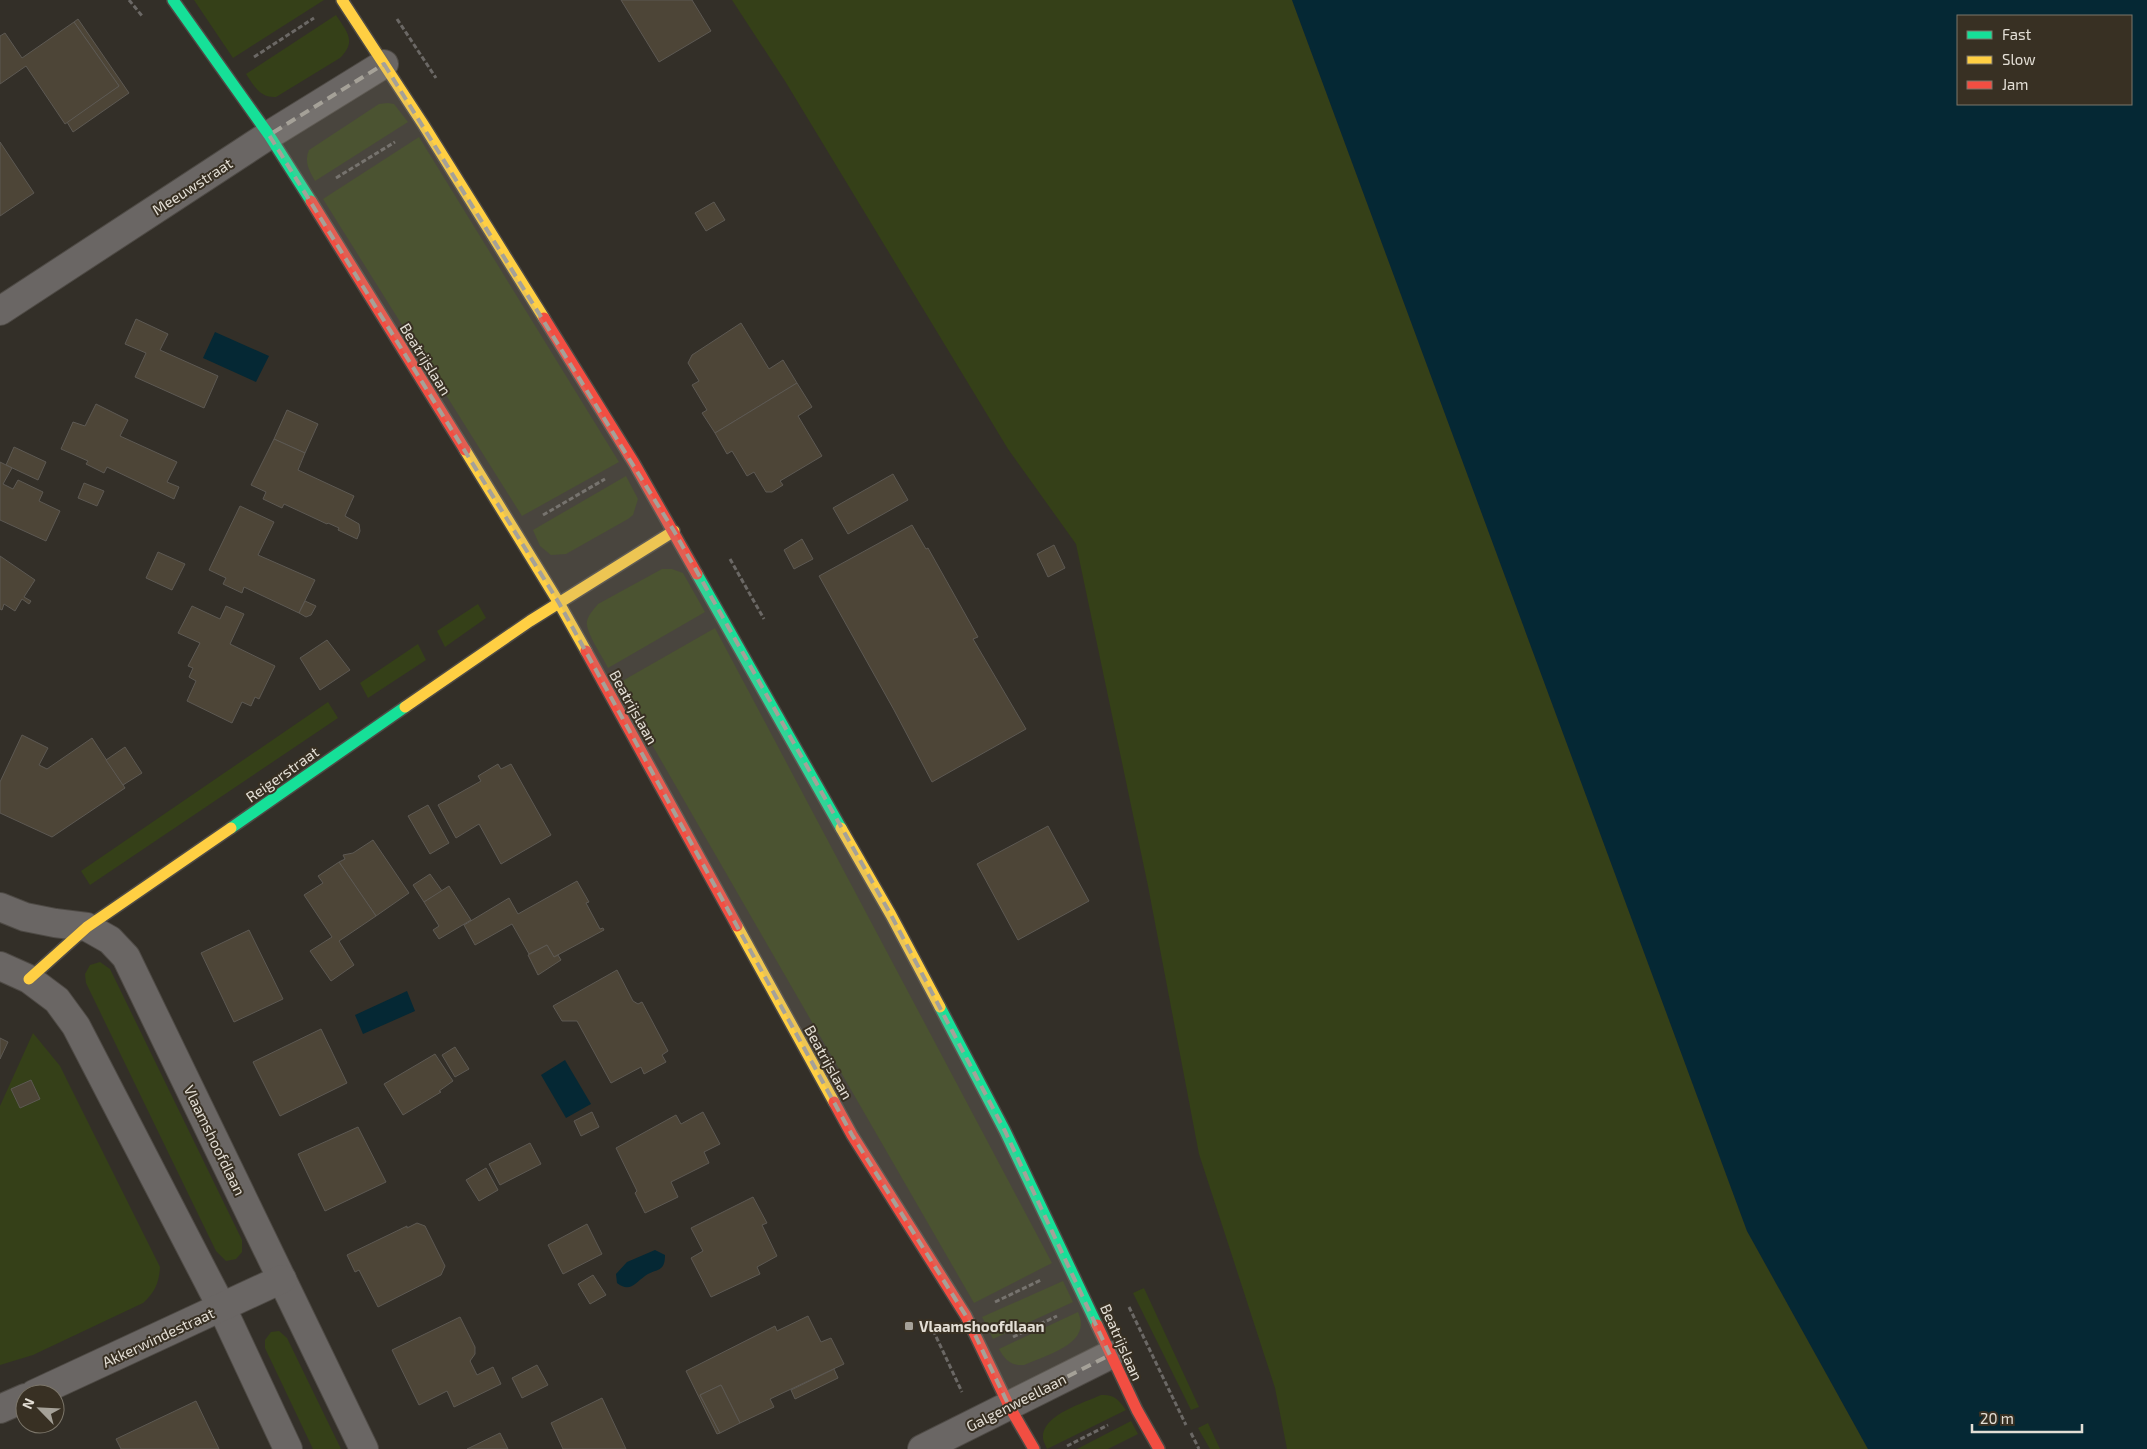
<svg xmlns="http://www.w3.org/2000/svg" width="2147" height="1449" viewBox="0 0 2147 1449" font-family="'Exo 2',sans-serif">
<rect width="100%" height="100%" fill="#332f28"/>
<!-- green -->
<g fill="#354018">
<polygon points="194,0 324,0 233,58"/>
<polygon points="732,0 1292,0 1747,1231 1868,1449 1287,1449 1275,1388 1199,1154 1148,886 1076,544 1008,449 785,81"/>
<path d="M336 15C347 32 357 41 340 58L276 97C260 98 254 86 246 74Z"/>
<path d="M388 103 394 104 408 122 315 181C309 170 304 162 309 150L379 104Z"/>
<polygon points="419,137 619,462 522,516 323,199"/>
<polygon points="626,476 638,499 633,515 628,519 566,554 551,555 540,546 533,530"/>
<path d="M662 569H672L683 573 705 612 608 668C603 657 585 632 587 621 589 614 594 609 598 604Z"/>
<polygon points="478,604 486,618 445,647 437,631"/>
<polygon points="715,628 1052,1263 974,1303 617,684"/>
<polygon points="418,644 426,660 368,698 360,683"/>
<polygon points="328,702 338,718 90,885 81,871"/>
<polygon points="100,962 110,969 242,1240 242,1252 236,1259 226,1261 216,1251 86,983 85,974 90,965"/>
<path d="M33 1033 60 1066 160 1267C159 1283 155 1292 143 1303L33 1355 0 1365V1106Z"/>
<polygon points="1063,1281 1073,1302 993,1339 982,1317"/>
<polygon points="1144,1288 1199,1407 1191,1410 1133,1293"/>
<path d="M1078 1312C1093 1344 1046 1355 1024 1365 1011 1366 1005 1360 999 1349Z"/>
<polygon points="279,1331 287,1338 341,1449 313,1449 265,1348 265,1340 271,1332"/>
<path d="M1101 1395C1114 1394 1119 1400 1126 1410L1047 1449C1046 1446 1043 1441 1043 1438 1041 1415 1084 1403 1101 1395Z"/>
<polygon points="1131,1421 1138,1434 1108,1449 1077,1449"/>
<polygon points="1208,1423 1220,1449 1210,1449 1198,1428"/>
</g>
<!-- water -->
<g fill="#052834" fill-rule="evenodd">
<path d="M1292 0H2147V1449H1868L1747 1231ZM1958 16H2131V104H1958Z"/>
<polygon points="215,332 269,356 256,382 203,358"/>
<polygon points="407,991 415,1011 363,1034 355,1015"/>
<polygon points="565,1060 591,1104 566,1118 541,1075"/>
<path d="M655 1250 665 1255C665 1274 655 1268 645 1276 635 1283 630 1293 617 1283L616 1274 627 1262Z"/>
</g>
<!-- building -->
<g fill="#4d4537" stroke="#5d5953">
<polygon points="621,0 692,0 711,31 659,62"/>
<polygon points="78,19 129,93 73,132 67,122 119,86 74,22"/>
<polygon points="74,22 119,86 65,124 26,66 0,84 0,36 5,33 22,58"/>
<polygon points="0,142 34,193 0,216"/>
<polygon points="714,202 725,220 706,231 695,213"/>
<polygon points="136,319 168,334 160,350 218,376 204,408 135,377 146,353 125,344"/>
<polygon points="741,323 769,369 783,360 797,383 715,433 702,413 707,410 692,385 699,381 688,363 692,355"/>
<polygon points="797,383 812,407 798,416 822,456 780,481 783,485 772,492 766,492 754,472 747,476 732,451 727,454 715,433"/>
<polygon points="96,404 128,420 120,436 177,462 167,482 179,487 174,499 107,467 104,473 86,464 88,461 61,449 73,422 85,426"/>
<polygon points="287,410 318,424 305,453 274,439"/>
<polygon points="274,439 305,453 298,470 354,496 345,516 359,524 360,531 357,539 338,530 339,528 328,523 327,524 284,504 282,508 263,499 266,492 251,485"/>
<polygon points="14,447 46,462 38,480 6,465"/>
<polygon points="0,462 12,468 3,484 13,489 18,480 43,492 39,501 60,511 46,541 0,520"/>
<polygon points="893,474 908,500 848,534 833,508"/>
<polygon points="84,483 104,491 97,506 78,498"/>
<polygon points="240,506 274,522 258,555 315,580 299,613 244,587 242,593 223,584 226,578 209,570"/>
<polygon points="912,525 926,549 928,548 978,637 973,639 1026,729 932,782 894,710 819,576"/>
<polygon points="802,539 813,559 794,569 784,550"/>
<polygon points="1054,545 1065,568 1048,577 1037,554"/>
<polygon points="158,552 185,564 172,590 146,578"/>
<polygon points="0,556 35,580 24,597 31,601 29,604 22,599 15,611 4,604 2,610 0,609"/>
<polygon points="305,601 316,606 311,615 306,617 299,613"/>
<polygon points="192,606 220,619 226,606 244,614 230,644 275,666 259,699 255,697 251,706 242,702 232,723 187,701 196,681 189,677 193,668 188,666 200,643 178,633"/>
<polygon points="327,640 350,670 320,690 300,658"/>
<polygon points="22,735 48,748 39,765 47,769 92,738 125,788 52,837 0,813 0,782"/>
<polygon points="125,747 142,773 123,785 106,760"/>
<polygon points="498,764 501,769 511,764 551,835 501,864 479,824 456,838 438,805 481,781 478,776"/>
<polygon points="428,805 449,843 430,854 408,816"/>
<polygon points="1048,826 1089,901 1018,940 977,864"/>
<polygon points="373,840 409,893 376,916 339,862 345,859 343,855 353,853"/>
<polygon points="339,862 376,916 339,941 354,965 331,981 310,951 332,937 304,895 323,883 318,876"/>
<polygon points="430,874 442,891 424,902 413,885"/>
<polygon points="577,881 589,902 586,903 600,929 603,928 604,930 554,957 547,945 529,954 512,924 475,945 464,925 509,898 518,914"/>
<polygon points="449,886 471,920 439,939 433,930 439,926 424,902"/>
<polygon points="249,930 283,999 234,1022 201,953"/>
<polygon points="547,945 554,957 558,955 561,960 538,975 528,955"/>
<polygon points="617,970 633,1001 638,1004 642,1002 668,1051 662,1055 666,1062 644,1074 641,1067 611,1083 577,1021 562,1021 553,1006"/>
<polygon points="321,1029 347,1083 280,1116 253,1062"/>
<polygon points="0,1038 8,1042 0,1059"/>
<polygon points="455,1047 469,1069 455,1077 442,1055"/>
<polygon points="435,1054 453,1081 439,1091 441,1092 403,1115 384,1084"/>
<polygon points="31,1080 40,1099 20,1108 11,1089"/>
<polygon points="592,1112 599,1127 581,1136 574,1121"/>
<polygon points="703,1112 720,1144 704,1152 709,1163 671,1182 678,1197 645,1213 635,1193 637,1191 616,1148 676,1115 681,1124"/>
<polygon points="358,1127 386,1182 325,1211 298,1154"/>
<polygon points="530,1143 541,1164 500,1185 489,1164"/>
<polygon points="486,1168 498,1190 479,1201 466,1180"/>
<polygon points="753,1197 767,1223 762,1225 777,1256 757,1267 760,1274 711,1297 691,1258 703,1251 691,1228"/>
<polygon points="417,1223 425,1226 445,1266 441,1275 378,1307 359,1270 355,1272 347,1255 407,1226 407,1228"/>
<polygon points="587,1224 602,1254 563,1274 548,1245"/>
<polygon points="593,1275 606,1295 590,1304 578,1284"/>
<polygon points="808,1316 821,1342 831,1338 844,1364 770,1399 774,1407 740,1423 721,1385 700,1395 720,1433 717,1434 686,1371 775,1326 777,1331"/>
<polygon points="460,1317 475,1347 475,1354 470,1361 477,1375 493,1367 501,1384 454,1407 447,1391 419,1405 392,1350"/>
<polygon points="537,1365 548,1385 522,1398 512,1378"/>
<polygon points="834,1369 838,1378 795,1399 791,1390"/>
<polygon points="721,1385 740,1423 720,1433 700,1395"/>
<polygon points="602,1398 626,1449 563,1449 551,1423"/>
<polygon points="196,1401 219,1449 121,1449 116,1439"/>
<polygon points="500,1433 508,1449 467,1449"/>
</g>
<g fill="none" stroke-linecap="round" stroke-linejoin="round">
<defs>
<g id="street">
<polyline points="0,311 269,135 384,64"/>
<polyline points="0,907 25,917 55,923 87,927 110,940 126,957 364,1449"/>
<polyline points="0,966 29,979 57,1000 76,1026 222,1308 288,1449"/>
<polyline points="34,1394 282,1279"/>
<polyline points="0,1409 25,1398"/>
<polyline points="922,1449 1110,1355"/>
</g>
<g id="fast">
<polyline points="173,0 269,135 311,201"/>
<polyline points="697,574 841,828"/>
<polyline points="231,828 405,707"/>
<polyline points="940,1007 1005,1131 1097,1325"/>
</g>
<g id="slow">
<polyline points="342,0 423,124 544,318"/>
<polyline points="465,450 559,603 586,651"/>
<polyline points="405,707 530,621 674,531"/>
<polyline points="841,828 891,915 940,1007"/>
<polyline points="737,926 834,1102"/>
<polyline points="29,979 87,927 231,828"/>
</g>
<g id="jam">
<polyline points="311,201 465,450"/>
<polyline points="544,318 634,463 697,574"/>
<polyline points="586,651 737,926"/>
<polyline points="834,1102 852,1135 966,1316 1009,1406 1034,1449"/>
<polyline points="1097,1325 1137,1410 1159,1449"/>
</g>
</defs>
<!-- street casing -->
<use href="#street" stroke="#4e4a45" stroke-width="30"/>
<!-- fast casing -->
<use href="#fast" stroke="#4e4a45" stroke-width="14"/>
<!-- slow casing -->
<use href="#slow" stroke="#4e4a45" stroke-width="14"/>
<!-- jam casing -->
<use href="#jam" stroke="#4e4a45" stroke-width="14"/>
<!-- path -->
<g stroke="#6b6865" stroke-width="3" stroke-dasharray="5 2.5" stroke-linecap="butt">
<polyline points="129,0 143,17"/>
<polyline points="397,19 436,78"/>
<polyline points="254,57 314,18"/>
<polyline points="336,178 395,142"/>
<polyline points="543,515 605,479"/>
<polyline points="730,559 764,619"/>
<polyline points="995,1302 1041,1280"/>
<polyline points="1129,1307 1186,1425"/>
<polyline points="933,1330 962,1392"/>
<polyline points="1013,1337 1057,1316"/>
<polyline points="1191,1433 1199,1449"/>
<polyline points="1067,1446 1108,1425"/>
</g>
<!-- street -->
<use href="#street" stroke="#6a6664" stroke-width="28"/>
<!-- fast -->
<use href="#fast" stroke="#16e098" stroke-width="11"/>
<!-- slow -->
<use href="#slow" stroke="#ffcf43" stroke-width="11"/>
<!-- jam -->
<use href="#jam" stroke="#f24e42" stroke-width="11"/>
</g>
<!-- marked area -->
<path fill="#a5a198" fill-opacity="0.2" stroke="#a5a198" stroke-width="4" stroke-dasharray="10 6" stroke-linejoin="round" d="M384 64 674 531 891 915 1005 1131 1110 1355 1009 1406 966 1316 852 1135 559 603 269 135Z"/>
<!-- markers -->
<rect fill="#a5a198" stroke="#383023" stroke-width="2" x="904" y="1321" width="10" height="10" rx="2.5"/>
<g text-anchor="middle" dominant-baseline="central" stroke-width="4" stroke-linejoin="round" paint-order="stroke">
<!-- street labels -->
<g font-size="15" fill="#e3ded5" stroke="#383023">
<text transform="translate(192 186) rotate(-33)">Meeuwstraat</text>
<text transform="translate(426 359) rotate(58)">Beatrijslaan</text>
<text transform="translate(634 707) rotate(61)">Beatrijslaan</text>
<text transform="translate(282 774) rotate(-35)">Reigerstraat</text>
<text transform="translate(829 1062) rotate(61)">Beatrijslaan</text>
<text transform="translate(215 1140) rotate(64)">Vlaamshoofdlaan</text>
<text transform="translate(158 1337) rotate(-25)">Akkerwindestraat</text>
<text transform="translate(1122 1342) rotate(66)">Beatrijslaan</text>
<text transform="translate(1016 1402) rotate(-27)">Galgenweellaan</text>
</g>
<!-- poi labels -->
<g font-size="15" font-weight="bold" fill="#e3ded5" stroke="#383023" text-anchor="start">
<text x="919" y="1326">Vlaamshoofdlaan</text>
</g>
</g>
<!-- legend -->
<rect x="1957" y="15" width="175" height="90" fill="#383023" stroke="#7c766a"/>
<rect x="1967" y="31" width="25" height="8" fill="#16e098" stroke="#7c766a"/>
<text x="2002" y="40" font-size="15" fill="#e3ded5">Fast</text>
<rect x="1967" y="56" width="25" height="8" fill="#ffcf43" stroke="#7c766a"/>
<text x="2002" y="65" font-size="15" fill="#e3ded5">Slow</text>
<rect x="1967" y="81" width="25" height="8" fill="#f24e42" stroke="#7c766a"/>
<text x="2002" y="90" font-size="15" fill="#e3ded5">Jam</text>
<!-- north arrow -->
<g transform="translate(40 1409) rotate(294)"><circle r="24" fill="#383023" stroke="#7c766a"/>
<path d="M0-4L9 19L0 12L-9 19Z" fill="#a5a198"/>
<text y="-8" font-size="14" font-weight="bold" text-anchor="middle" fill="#e3ded5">N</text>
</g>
<!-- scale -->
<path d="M1972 1424v8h110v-8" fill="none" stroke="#e3ded5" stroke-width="2.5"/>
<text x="1980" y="1424" font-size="15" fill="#e3ded5" stroke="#383023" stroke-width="4" paint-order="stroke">20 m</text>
</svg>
